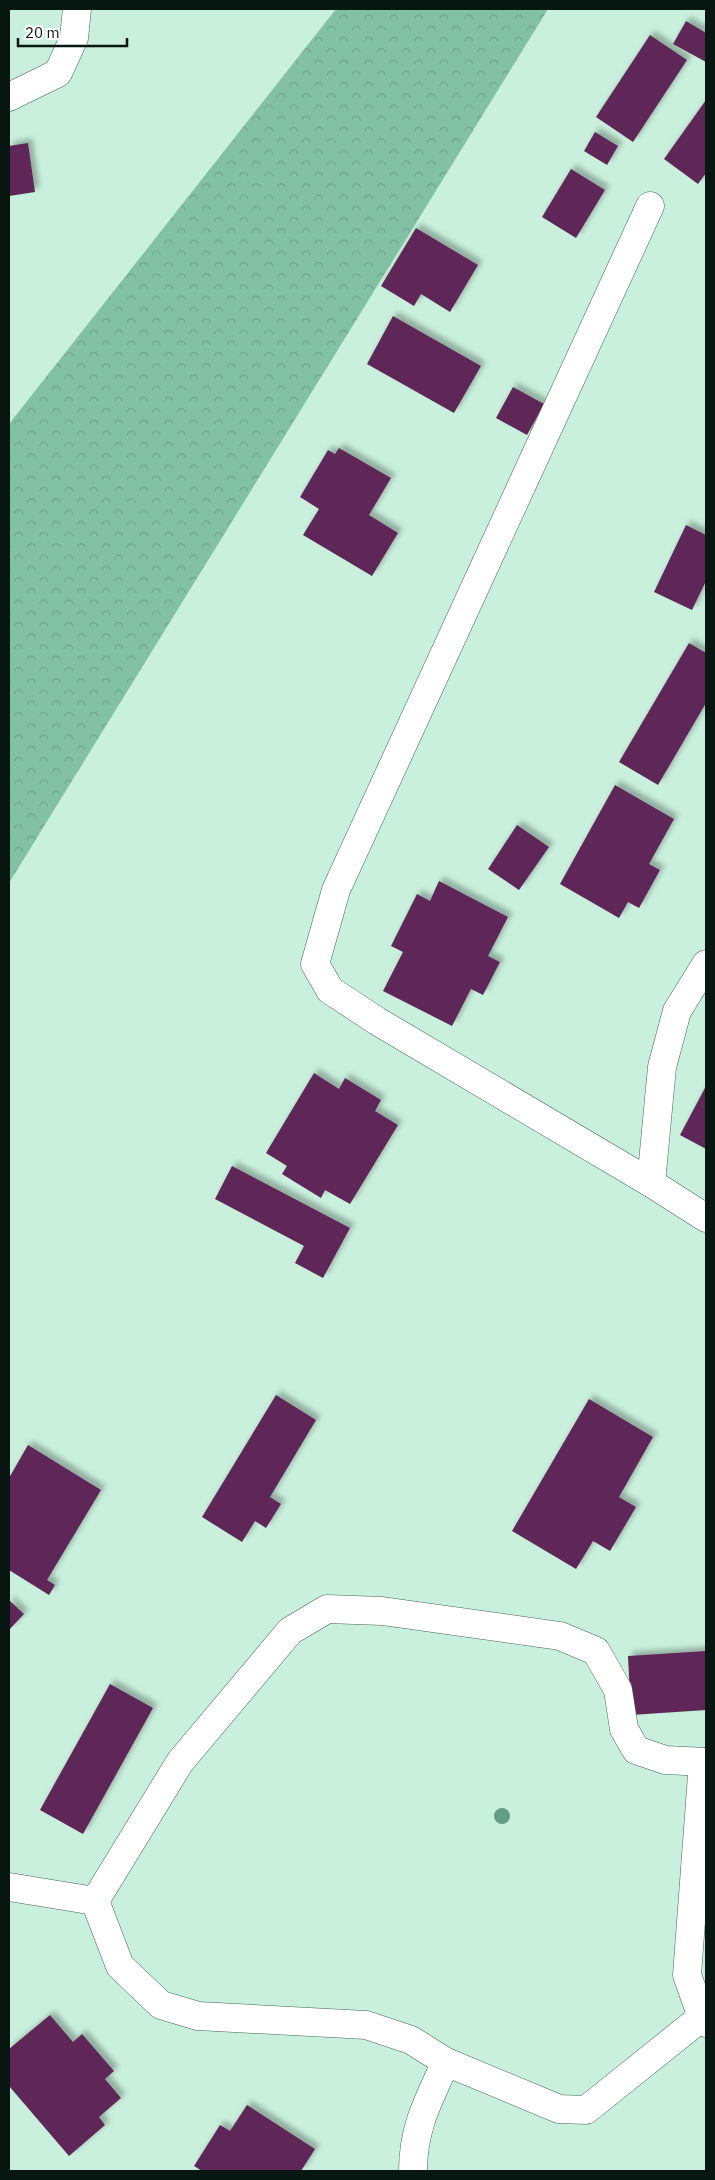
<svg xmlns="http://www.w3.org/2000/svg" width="715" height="2180" font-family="'IBM Plex Sans',sans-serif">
	<defs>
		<pattern id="forest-crowns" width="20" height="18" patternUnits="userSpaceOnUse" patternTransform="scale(1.25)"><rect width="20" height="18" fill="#83c1a4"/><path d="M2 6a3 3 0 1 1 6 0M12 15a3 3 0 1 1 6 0" fill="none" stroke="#70a58c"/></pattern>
		<filter id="shadow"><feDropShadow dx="4.5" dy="-4.5" stdDeviation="2.5" flood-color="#0004"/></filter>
	</defs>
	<rect width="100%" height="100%" fill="#c8f0dc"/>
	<path fill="url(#forest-crowns)" d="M336 9H548L9 883V424Z"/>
	<g fill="#5f2658" filter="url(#shadow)">
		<path d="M686 21 706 33V62L673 44Z"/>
		<path d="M650 35 687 60 633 142 596 117Z"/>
		<path d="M706 100V173L698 184 664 159Z"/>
		<path d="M595 132 618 146 607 165 584 151Z"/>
		<path d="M28 143 35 192 9 196V146Z"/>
		<path d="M571 169 605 190 576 238 542 217Z"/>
		<path d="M416 228 478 265 450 312 421 294 414 306 381 286Z"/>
		<path d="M393 316 481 366 454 413 367 364Z"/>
		<path d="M513 387 544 404 527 435 496 418Z"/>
		<path d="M339 448 391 478 369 515 398 533 372 576 303 535 319 509 300 497 328 450 335 454Z"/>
		<path d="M686 525 706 535V581L692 610 654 592Z"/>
		<path d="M689 643 706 653V703L658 785 619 762Z"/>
		<path d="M615 785 674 819 649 864 660 870 639 908 628 902 619 918 560 884Z"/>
		<path d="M517 825 549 847 519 890 488 869Z"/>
		<path d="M439 881 508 917 488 956 500 962 483 995 471 989 452 1026 383 991 403 952 391 946 417 894 430 901Z"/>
		<path d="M314 1073 339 1089 345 1078 381 1100 375 1111 398 1125 350 1204 325 1190 321 1198 282 1174 287 1166 266 1153Z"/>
		<path d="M706 1086V1149L680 1135Z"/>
		<path d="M232 1166 350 1228 323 1278 295 1263 304 1246 215 1199Z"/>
		<path d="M276 1395 316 1420 270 1497 281 1504 266 1528 255 1521 242 1542 202 1517Z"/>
		<path d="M589 1399 653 1437 619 1497 636 1507 610 1551 593 1541 576 1569 512 1531Z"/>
		<path d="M28 1445 101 1490 47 1580 55 1585 49 1595 9 1570V1478Z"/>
		<path d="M9 1600 24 1614 9 1630Z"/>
		<path d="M706 1651V1710L631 1715 628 1656Z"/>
		<path d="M110 1684 153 1708 83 1834 40 1810Z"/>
		<path d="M50 2015 73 2042 82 2034 114 2071 105 2079 121 2098 99 2117 105 2125 69 2156 9 2086V2049Z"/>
		<path d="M247 2105 315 2149 301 2171H202L194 2166 220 2125 230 2131Z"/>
	</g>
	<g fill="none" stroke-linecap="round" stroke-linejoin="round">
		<g stroke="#436756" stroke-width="29">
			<g id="minor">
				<path d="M9 97 58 73 74 38 77 9"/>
				<path d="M650 206 336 890 315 964 330 990 377 1021 651 1183 706 1218"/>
				<path d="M651 1183 662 1067 677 1011 706 964"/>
				<path d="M703 1762 687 1975 702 2017 706 2023"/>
				<path d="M9 1887 95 1901"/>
				<path d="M95 1901 180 1762 290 1631 327 1609 382 1611 560 1636 596 1651 618 1690 624 1729 636 1750 665 1760 706 1762"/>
				<path d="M95 1901 120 1966 161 2005 198 2016 366 2025 411 2040 446 2062 559 2109 586 2110 702 2017"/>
				<path d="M413 2171C413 2128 428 2101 446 2062"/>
			</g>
		</g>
		<use href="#minor" stroke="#fff" stroke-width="28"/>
	</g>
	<circle fill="#639d86" cx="502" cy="1816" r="8"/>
	<rect width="715" height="2180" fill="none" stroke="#081711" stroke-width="20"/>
	<path d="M18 38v8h109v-8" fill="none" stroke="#081711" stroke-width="2.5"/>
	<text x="25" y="38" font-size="15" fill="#081711" stroke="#ffffff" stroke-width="4" paint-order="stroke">20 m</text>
</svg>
